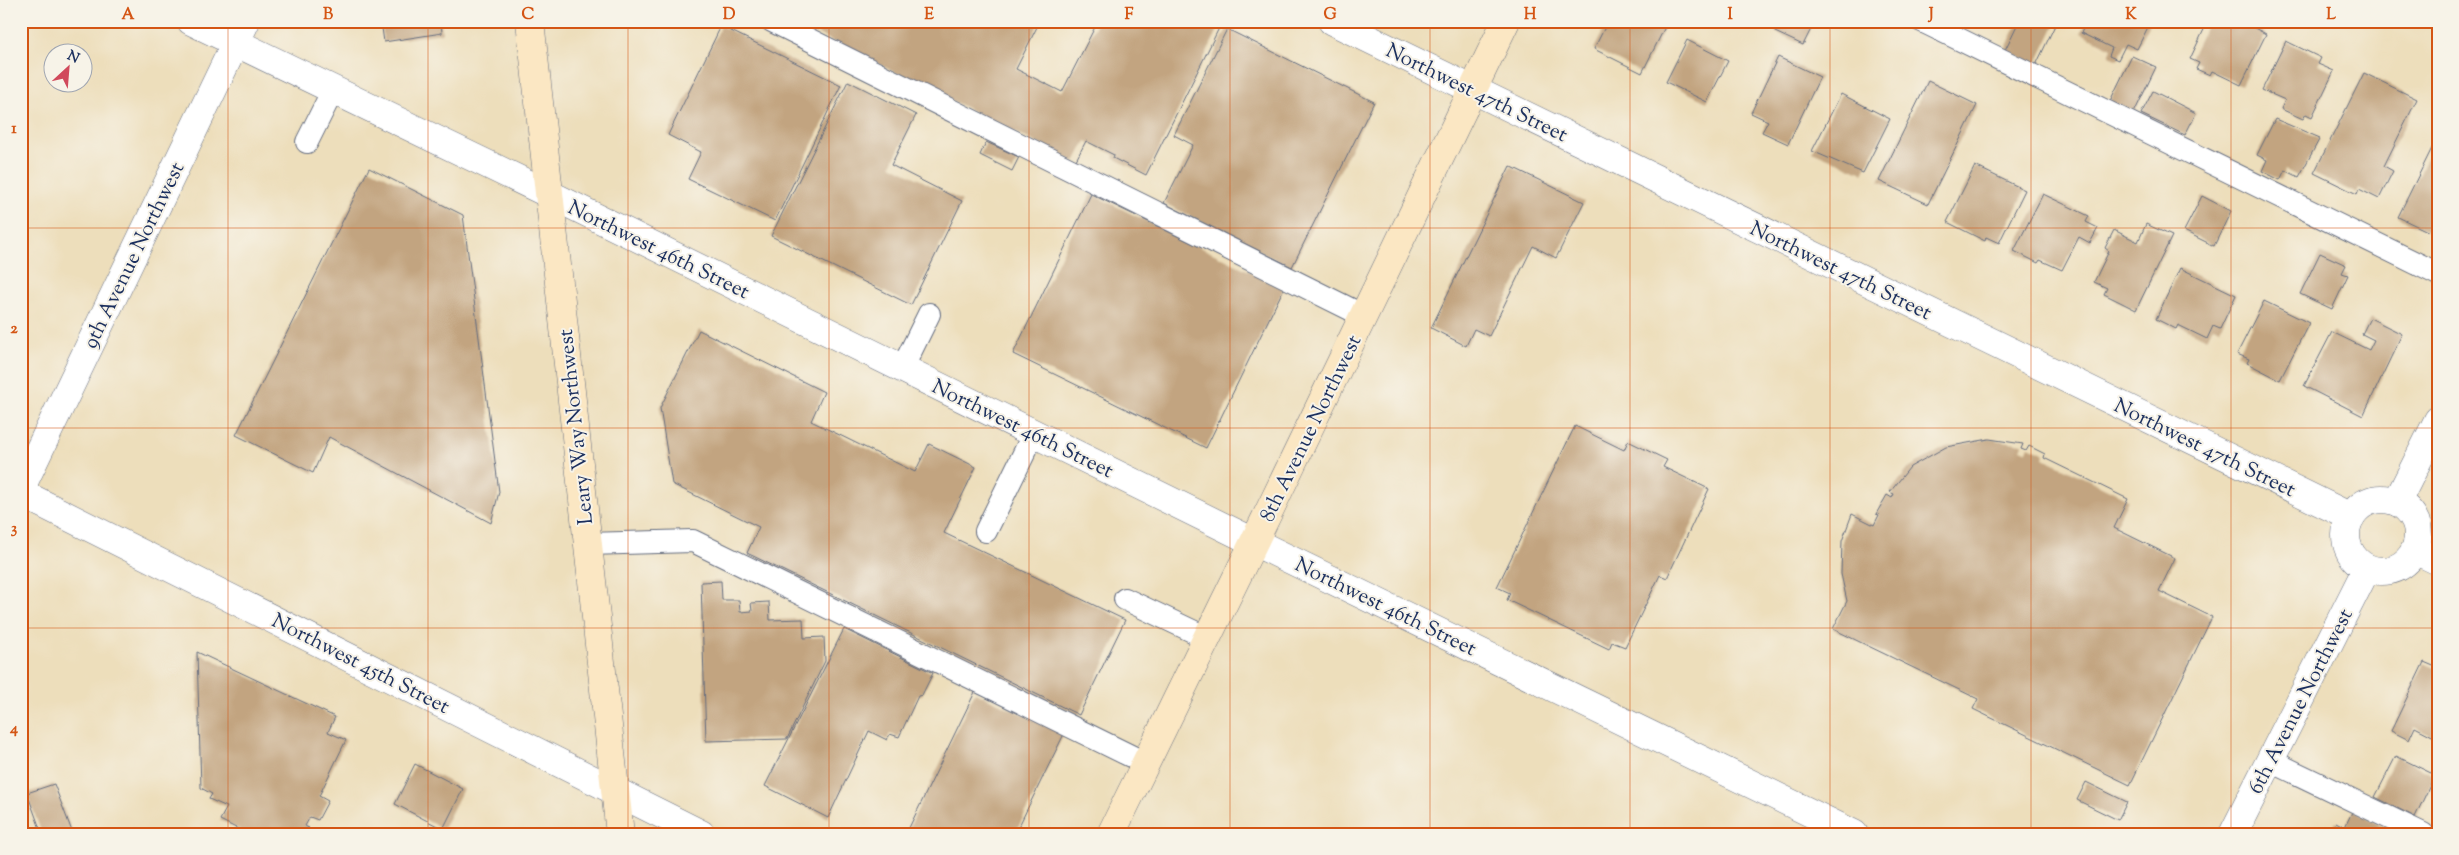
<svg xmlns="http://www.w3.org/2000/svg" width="2459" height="855" font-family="'Sorts Mill Goudy',serif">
	<rect width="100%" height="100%" fill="#f7f3e8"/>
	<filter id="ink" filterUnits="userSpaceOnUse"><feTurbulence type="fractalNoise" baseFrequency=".02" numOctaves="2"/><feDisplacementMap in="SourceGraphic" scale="10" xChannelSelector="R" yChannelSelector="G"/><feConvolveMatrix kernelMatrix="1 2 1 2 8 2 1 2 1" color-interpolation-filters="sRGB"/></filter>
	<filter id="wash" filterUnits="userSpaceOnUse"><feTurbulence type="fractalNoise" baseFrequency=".0096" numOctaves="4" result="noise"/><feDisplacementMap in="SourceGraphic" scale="20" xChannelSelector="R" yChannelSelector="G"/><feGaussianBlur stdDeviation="1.12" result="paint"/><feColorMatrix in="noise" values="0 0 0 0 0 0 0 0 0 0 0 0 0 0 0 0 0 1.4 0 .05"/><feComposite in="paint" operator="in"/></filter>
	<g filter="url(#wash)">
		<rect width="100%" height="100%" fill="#eddebb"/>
		<g id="blocks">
			<g fill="#c2a480">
				<path d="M381 21H441L442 33 384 42Z"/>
				<path d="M792 21H1040L1016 69 1062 92 1098 21H1210L1220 26 1146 175 1113 158 1114 155 1086 141 1075 162Z"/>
				<path d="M1608 21H1653L1665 27 1642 73 1594 49Z"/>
				<path d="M1780 21H1815L1803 45 1775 32Z"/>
				<path d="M2019 21H2057L2036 65 2005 50Z"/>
				<path d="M2087 21H2151L2137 49 2126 44 2118 60 2109 56 2112 48 2081 33Z"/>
				<path d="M2208 21H2230L2236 24 2237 21H2241L2266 34 2241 85 2212 71 2210 75 2196 69 2199 63 2190 59Z"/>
				<path d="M721 26 841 85 775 221 688 179 701 152 668 135Z"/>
				<path d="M1227 29 1374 102 1292 267 1164 203 1193 145 1174 135Z"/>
				<path d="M1687 40 1728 61 1707 102 1666 82Z"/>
				<path d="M2286 41 2321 58 2318 64 2334 71 2312 117 2306 114 2303 119 2281 109 2285 100 2262 90Z"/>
				<path d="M2132 56 2156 67 2134 113 2110 101Z"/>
				<path d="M1778 57 1820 77 1788 144 1762 132 1768 121 1751 113Z"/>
				<path d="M2364 73 2417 99 2384 166 2393 171 2379 199 2359 189 2357 194 2314 173Z"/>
				<path d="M848 81 916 115 891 165 962 201 911 305 771 236Z"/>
				<path d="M1928 81 1977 105 1928 204 1879 181Z"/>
				<path d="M2153 91 2196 113 2185 135 2141 114Z"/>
				<path d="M1841 94 1890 119 1863 173 1812 151Z"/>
				<path d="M2275 119 2320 138 2299 177 2285 170 2280 180 2262 171 2267 160 2257 155Z"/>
				<path d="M2438 136V236L2398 217Z"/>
				<path d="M986 142 1019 157 1012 171 980 155Z"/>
				<path d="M1510 166 1584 202 1556 258 1533 246 1489 336 1474 329 1466 346 1431 328Z"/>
				<path d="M1975 166 2025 190 1999 243 1986 237 1985 241 1947 222Z"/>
				<path d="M369 168 463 215 499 492 491 523 329 437 313 473 236 435Z"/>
				<path d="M1091 194 1284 288 1206 448 1013 354Z"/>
				<path d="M2043 194 2089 216 2086 222 2098 228 2090 243 2079 237 2062 270 2040 260 2038 263 2014 251Z"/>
				<path d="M2202 196 2231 211 2214 246 2184 231Z"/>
				<path d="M2146 224 2172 236 2136 310 2104 294 2107 288 2094 282 2109 251 2105 248 2114 230 2138 242Z"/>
				<path d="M2320 253 2346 265 2342 273 2348 275 2332 309 2300 294Z"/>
				<path d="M2180 268 2236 295 2220 329 2213 326 2207 339 2178 325 2176 329 2156 319Z"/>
				<path d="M2264 301 2309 323 2280 380 2247 363 2249 359 2237 354Z"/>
				<path d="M2370 318 2402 334 2363 416 2304 386 2332 332 2369 350 2374 340 2362 334Z"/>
				<path d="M699 330 824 392 811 421 915 472 929 444 976 467 944 533 1125 620 1079 715 747 553 759 527 672 484 660 408Z"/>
				<path d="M1575 426 1624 450 1628 441 1667 460 1663 467 1709 489 1667 578 1660 575 1625 647 1612 642 1609 649 1507 600 1510 593 1497 587Z"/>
				<path d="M1989 439 2023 444 2021 449 2026 451 2029 446 2045 454 2044 458 2128 499 2114 528 2175 558 2159 591 2212 617 2130 785 1973 709 1978 699 1833 629 1847 601 1841 574 1842 541 1852 514 1874 525 1879 515 1876 514 1887 495 1892 498 1894 494 1890 492 1910 467 1946 447Z"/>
				<path d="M721 581 722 600H739L740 612 752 611 751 603 769 602 770 620 803 619 804 638 824 637 825 661 787 739 706 741 701 582Z"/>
				<path d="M844 629 933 673 922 695 918 696 899 737 890 734 887 740 869 731 828 818 765 786Z"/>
				<path d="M197 652 335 717 328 732 346 740 319 796 328 801 318 820 310 817 305 826 309 828 294 832 287 829 285 834H243L244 832 220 820 227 807 209 799 212 794 201 788Z"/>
				<path d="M2424 662 2438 668V739L2415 727 2409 740 2391 731Z"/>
				<path d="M975 692 1064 734 1015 834H906Z"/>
				<path d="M2396 756 2435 775 2415 817 2375 797Z"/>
				<path d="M415 764 463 789 443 829 395 804Z"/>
				<path d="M2086 782 2127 802 2118 820 2077 800Z"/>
				<path d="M54 784 73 834H42L27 793Z"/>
				<path d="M2353 810 2399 834H2330L2336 822 2345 827Z"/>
			</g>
		</g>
	</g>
	<g filter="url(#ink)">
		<use href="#blocks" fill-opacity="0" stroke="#646c7f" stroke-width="1"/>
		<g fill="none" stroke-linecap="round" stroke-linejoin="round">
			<g stroke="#646c7f" stroke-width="24">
				<g id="service">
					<path d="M772 21 1364 316"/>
					<path d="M1922 21 2438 274"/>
					<path d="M307 142 333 90"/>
					<path d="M902 369 929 314"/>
					<path d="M986 531 1034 433"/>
					<path d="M588 544 693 541 1145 763"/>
					<path d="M1125 599 1207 638"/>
					<path d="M2271 761 2423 834"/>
				</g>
			</g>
			<g stroke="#646c7f" stroke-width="29">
				<g id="minor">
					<path d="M1332 21 2351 517"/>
					<path d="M551 195 1254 542 1854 834"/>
					<path d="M21 488 246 21"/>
					<path d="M21 493 701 834"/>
					<circle cx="2382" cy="535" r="36"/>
					<path d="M2397 502 2438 420"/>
					<path d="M2415 550 2438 561"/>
					<path d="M2233 834 2367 568"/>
				</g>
			</g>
			<g stroke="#646c7f" stroke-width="29">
				<path id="tertiary" d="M191 21 551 195"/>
			</g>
			<g stroke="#646c7f" stroke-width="29">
				<g id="secondary">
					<path d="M530 21 620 834"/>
					<path d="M1111 834 1273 503 1506 21"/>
				</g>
			</g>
			<use href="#service" stroke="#fff" stroke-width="22"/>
			<use href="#minor" stroke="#fff" stroke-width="28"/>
			<use href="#tertiary" stroke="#fff" stroke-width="28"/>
			<use href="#secondary" stroke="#fbe7c3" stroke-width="28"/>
		</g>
	</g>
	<path fill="none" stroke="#d45514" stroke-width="1" stroke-opacity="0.55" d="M228 21V834M428 21V834M628 21V834M829 21V834M1029 21V834M1230 21V834M1430 21V834M1630 21V834M1830 21V834M2031 21V834M2231 21V834M21 228H2438M21 428H2438M21 628H2438"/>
	<g text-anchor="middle" stroke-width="4" stroke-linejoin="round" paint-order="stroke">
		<g font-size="21" fill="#1b2f5e" stroke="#f7f3e8">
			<text transform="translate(1477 92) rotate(26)" y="7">Northwest 47th Street</text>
			<text transform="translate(659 249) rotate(26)" y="7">Northwest 46th Street</text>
			<text transform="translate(133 255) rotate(-64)" y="7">9th Avenue Northwest</text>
			<text transform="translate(1841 270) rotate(26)" y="7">Northwest 47th Street</text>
			<text transform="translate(575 427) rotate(-96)" y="7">Leary Way Northwest</text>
			<text transform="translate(1023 428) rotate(26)" y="7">Northwest 46th Street</text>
			<text transform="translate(1310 428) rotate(-64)" y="7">8th Avenue Northwest</text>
			<text transform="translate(2205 447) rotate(26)" y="7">Northwest 47th Street</text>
			<text transform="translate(1386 606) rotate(26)" y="7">Northwest 46th Street</text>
			<text transform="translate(361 663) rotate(27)" y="7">Northwest 45th Street</text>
			<text transform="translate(2300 701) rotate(-63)" y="7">6th Avenue Northwest</text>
		</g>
	</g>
	<rect width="2459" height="855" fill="none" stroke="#f7f3e8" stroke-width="55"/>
	<g transform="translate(68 68) rotate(26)"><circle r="24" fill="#f7f3e8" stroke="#9fa5b1"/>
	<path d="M0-4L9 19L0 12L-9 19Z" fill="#d1495b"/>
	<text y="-8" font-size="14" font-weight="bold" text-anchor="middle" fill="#1b2f5e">N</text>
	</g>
	<rect x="28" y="28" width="2404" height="800" fill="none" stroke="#d45514" stroke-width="2"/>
	<g font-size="16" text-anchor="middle" font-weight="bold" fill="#d45514">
		<text x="128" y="19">A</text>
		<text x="328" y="19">B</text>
		<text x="528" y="19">C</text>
		<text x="729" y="19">D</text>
		<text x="929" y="19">E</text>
		<text x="1129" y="19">F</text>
		<text x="1330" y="19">G</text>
		<text x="1530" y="19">H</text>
		<text x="1730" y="19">I</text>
		<text x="1931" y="19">J</text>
		<text x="2131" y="19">K</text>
		<text x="2331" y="19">L</text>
		<text x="14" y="133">1</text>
		<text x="14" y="333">2</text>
		<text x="14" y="533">3</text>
		<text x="14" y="733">4</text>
	</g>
</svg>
